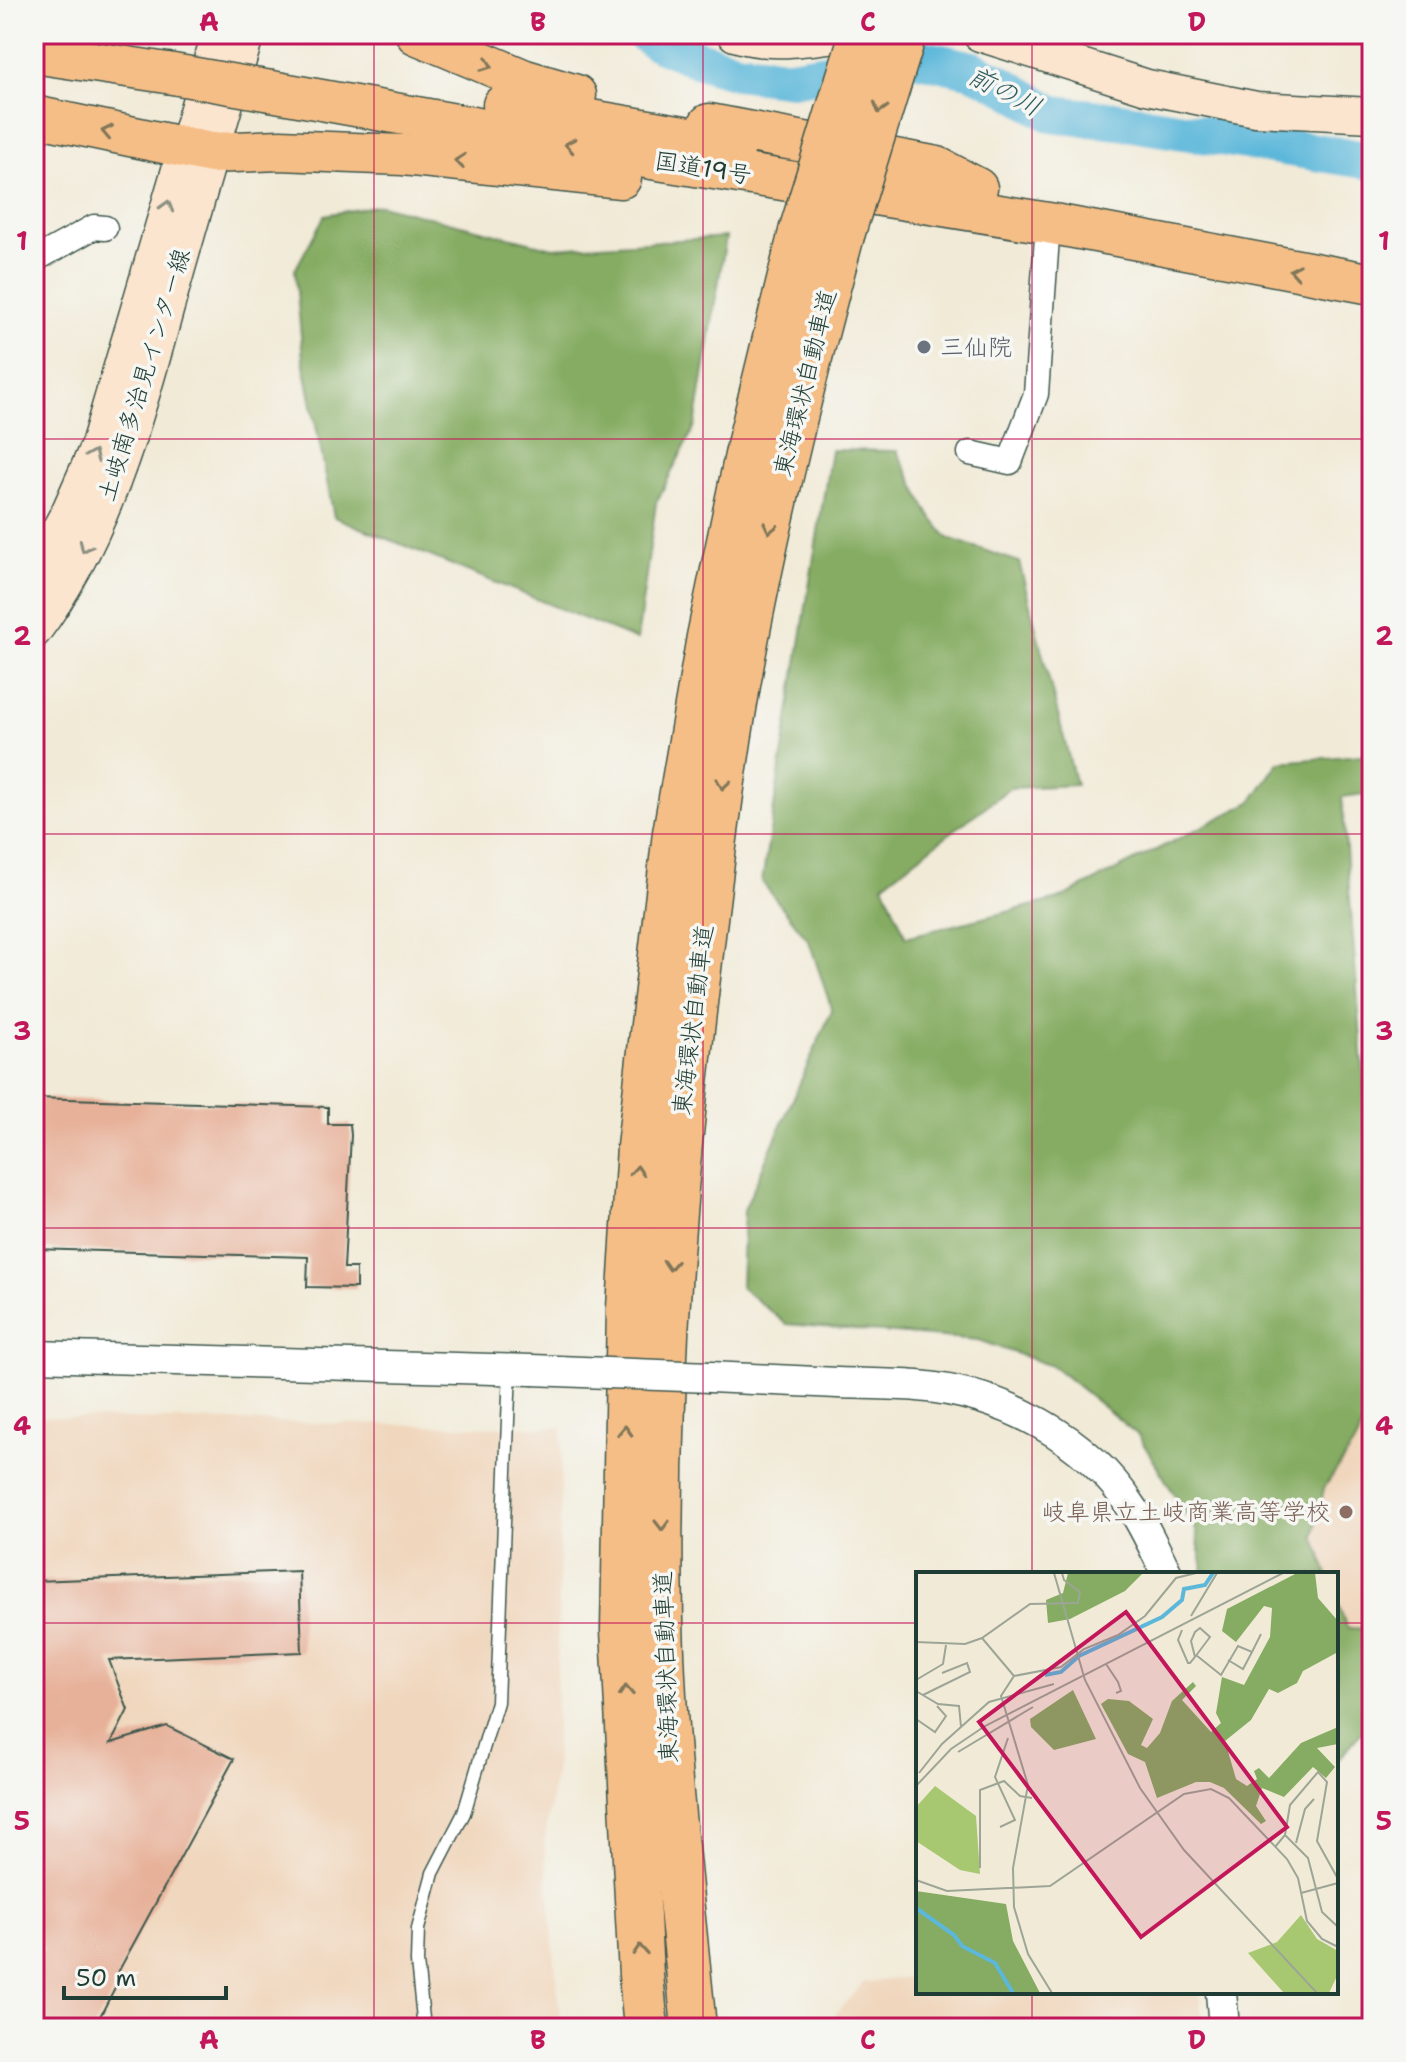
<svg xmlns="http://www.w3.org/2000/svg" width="1406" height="2062" font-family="'Shantell Sans','Klee One',sans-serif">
	<rect width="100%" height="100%" fill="#f6f6f2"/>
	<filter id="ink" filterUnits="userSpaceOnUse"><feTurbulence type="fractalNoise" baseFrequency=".0125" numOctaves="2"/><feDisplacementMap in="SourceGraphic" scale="16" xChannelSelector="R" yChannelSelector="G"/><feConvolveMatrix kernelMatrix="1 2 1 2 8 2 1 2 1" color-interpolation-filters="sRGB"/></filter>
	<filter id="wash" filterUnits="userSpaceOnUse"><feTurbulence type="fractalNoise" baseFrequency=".006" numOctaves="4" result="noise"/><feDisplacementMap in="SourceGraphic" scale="32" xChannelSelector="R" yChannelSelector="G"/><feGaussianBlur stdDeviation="1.8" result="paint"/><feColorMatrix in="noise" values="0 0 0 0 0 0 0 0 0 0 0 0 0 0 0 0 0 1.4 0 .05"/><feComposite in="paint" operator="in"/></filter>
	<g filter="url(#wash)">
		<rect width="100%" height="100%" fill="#f1ead7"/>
		<g fill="#f0d6bc">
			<path d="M1372 1386V1629L1347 1628 1336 1597V1574H1328L1314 1536 1324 1488 1358 1438Z"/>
			<path d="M34 1417 562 1428 555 1774 544 1843 561 2028H34Z"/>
			<path d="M918 1976V1992H1199L1203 2028H823L863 1983Z"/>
		</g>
		<g fill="#85ac62" stroke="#52744b" stroke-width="2">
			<path d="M380 205 553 248 726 237 695 426 656 503 637 640 334 517 303 359 295 270 325 215Z"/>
			<path d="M831 450 897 451 929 514 948 538 1019 562 1076 785 1010 788 883 884 906 937 1059 899 1251 802 1279 762 1372 754V793L1342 797 1368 1130 1372 1131V1386L1358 1438 1324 1488 1314 1536 1328 1574H1204L1196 1530 1138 1435 1054 1367 978 1340 786 1324 741 1287 744 1210 832 1010 809 941 762 882Z"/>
			<path d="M1336 1597 1347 1628 1372 1629V1720L1336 1762Z"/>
		</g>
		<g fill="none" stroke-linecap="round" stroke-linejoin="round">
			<path stroke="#5cb7da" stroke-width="38" d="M645 34 655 41 697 59 736 71 791 78 915 57 973 70 1002 84 1052 114 1120 121 1372 161"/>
		</g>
		<g id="blocks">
			<g fill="#e7b199">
				<path d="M34 1098 328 1107V1124H350L351 1135 344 1268H356V1288L307 1287 308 1257 34 1249Z"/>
				<path d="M299 1571 302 1652 109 1660 128 1710 111 1743 167 1726 234 1759 117 1974 121 1976 94 2028H34V1966L44 1948 34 1942V1649H38L35 1581Z"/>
			</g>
		</g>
	</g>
	<g filter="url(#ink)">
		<use href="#blocks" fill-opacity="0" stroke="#3e574c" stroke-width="2"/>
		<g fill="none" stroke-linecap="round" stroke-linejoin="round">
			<g stroke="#3e574c" stroke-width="15">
				<path id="service" d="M424 2028 417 1962 418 1929 433 1873 464 1813 497 1702 510 1369"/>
			</g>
			<g stroke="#3e574c" stroke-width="27">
				<g id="minor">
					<path d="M34 260 94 227 105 228"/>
					<path d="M970 453 1010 462 1036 394 1048 223"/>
				</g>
			</g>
			<g stroke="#3e574c" stroke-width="33">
				<g id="tertiary">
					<path d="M34 1356 532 1370"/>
					<path d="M710 1377C753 1379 796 1381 838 1383 865 1384 891 1384 918 1386 1002 1393 1087 1437 1133 1509 1146 1529 1156 1552 1167 1574"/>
					<path d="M1221 1992 1224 2028"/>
				</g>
			</g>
			<g stroke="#3e574c" stroke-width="37">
				<g id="secondary">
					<path d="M735 34C773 46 805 38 844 34"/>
					<path d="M980 34 1147 87 1256 109 1372 115"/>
					<path d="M34 575 68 513 98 445 219 34"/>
					<path d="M34 631C107 534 138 411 170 296 195 208 220 121 247 34"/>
				</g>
			</g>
			<g stroke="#3e574c" stroke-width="43">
				<g id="trunk">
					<path d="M416 34 525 80 576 95"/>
					<path d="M34 53 167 73"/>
					<path d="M271 91 652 159 1048 223 1372 284"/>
					<path d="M503 105 736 145"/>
					<path d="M34 116 211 153 280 150 403 155 621 178"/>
					<path d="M709 124 937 167 977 188"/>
				</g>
			</g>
			<g stroke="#3e574c" stroke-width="47">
				<g id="motorway">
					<path d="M646 2028 641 1975 623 1630 629 1308 639 1147 675 833 709 637 750 441 801 232"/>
					<path d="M694 2028C681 1892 664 1756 661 1620 657 1417 670 1213 694 1012 708 891 722 771 744 651 770 511 805 373 842 235"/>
				</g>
			</g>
			<use href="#service" stroke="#fff" stroke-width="12"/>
			<use href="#minor" stroke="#fff" stroke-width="24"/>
			<use href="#tertiary" stroke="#fff" stroke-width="30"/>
			<use href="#secondary" stroke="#fbe5cf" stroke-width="34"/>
			<use href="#trunk" stroke="#f6be87" stroke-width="40"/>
			<use href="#motorway" stroke="#f6be87" stroke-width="44"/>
			<g stroke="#3e574c" stroke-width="33" stroke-linecap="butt">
				<path id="tertiary-bridge" d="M532 1370 710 1377"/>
			</g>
			<g stroke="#3e574c" stroke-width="43" stroke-linecap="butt">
				<path id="trunk-bridge" d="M167 73 271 91"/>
			</g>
			<g stroke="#3e574c" stroke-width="47" stroke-linecap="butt">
				<g id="motorway-bridge">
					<path d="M801 232 862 34"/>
					<path d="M842 235 904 34"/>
				</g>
			</g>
			<use href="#tertiary-bridge" stroke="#fff" stroke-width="30"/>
			<use href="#trunk-bridge" stroke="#f6be87" stroke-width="40"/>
			<use href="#motorway-bridge" stroke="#f6be87" stroke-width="44"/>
		</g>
		<defs><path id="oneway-chevron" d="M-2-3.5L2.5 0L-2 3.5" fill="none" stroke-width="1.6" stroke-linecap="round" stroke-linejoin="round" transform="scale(2)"/></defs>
		<g stroke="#807759">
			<use href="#oneway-chevron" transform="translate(487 65) rotate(21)"/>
			<use href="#oneway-chevron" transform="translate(880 108) rotate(106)"/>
			<use href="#oneway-chevron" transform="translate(107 132) rotate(-168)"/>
			<use href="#oneway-chevron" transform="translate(570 145) rotate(-170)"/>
			<use href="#oneway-chevron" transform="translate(460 161) rotate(-174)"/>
			<use href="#oneway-chevron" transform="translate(1295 271) rotate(-170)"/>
			<use href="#oneway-chevron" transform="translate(770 528) rotate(102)"/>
			<use href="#oneway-chevron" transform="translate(723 784) rotate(99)"/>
			<use href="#oneway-chevron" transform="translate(637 1171) rotate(-86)"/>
			<use href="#oneway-chevron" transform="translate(670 1265) rotate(93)"/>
			<use href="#oneway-chevron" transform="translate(625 1431) rotate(-88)"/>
			<use href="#oneway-chevron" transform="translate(662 1525) rotate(90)"/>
			<use href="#oneway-chevron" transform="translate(626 1691) rotate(-93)"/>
			<use href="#oneway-chevron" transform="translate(640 1950) rotate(-93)"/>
		</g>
		<g stroke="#8d9182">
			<use href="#oneway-chevron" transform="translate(167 206) rotate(-74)"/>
			<use href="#oneway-chevron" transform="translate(93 455) rotate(-67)"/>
			<use href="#oneway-chevron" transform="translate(85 547) rotate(115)"/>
		</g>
	</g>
	<path fill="none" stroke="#c2185b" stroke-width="2" stroke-opacity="0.55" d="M374 34V2028M703 34V2028M1032 34V1574M34 439H1372M34 834H1372M34 1228H1372M34 1623H918M1336 1623H1372M1032 1992V2028"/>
	<circle fill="#6b7280" stroke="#f6f6f2" stroke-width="3" cx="924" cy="347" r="8"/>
	<circle fill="#8d6e63" stroke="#f6f6f2" stroke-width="3" cx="1346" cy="1512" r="8"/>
	<g text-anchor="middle" stroke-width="7" stroke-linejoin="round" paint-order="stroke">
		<g font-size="24" fill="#1f3d34" stroke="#f6f6f2">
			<text transform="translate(703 168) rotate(9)" y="8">国道19号</text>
			<text transform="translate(144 375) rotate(-73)" y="8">土岐南多治見インター線</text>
			<text transform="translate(805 383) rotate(-76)" y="8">東海環状自動車道</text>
			<text transform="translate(693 1020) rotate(-83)" y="8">東海環状自動車道</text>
			<text transform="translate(666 1667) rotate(-92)" y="8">東海環状自動車道</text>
		</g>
		<g font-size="24" fill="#5b616d" stroke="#f6f6f2" text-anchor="start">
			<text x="940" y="355">三仙院</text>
		</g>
		<g font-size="24" fill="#785e54" stroke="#f6f6f2" text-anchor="end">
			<text x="1330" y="1520">岐阜県立土岐商業高等学校</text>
		</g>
		<g font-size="26" font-style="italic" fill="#2e5c5e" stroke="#f6f6f2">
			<text transform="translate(1005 91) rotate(27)" y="9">前の川</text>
		</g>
	</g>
	<g transform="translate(916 1572)">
		<rect width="422" height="422" fill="#f1ead7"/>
		<path d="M19 214 60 244 64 302 44 298 0 269V235ZM385 343 401 367 422 379V402L413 421H368L332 381 361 370Z" fill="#a7c870"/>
		<path d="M152 1H227L209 19 154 47 132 51 130 28 147 21ZM381 1H399L402 26 422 49V80L387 99 381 111 362 121 353 117 335 148 309 169 320 207 331 214 341 207 338 199 343 196 353 206 385 171 422 155V172L401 176 419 195 410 206 397 195 368 225 346 216 340 234 350 249 345 252 308 216 294 210H280L241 226 229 190 212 182 185 132 192 127 213 129 237 147 225 173 231 176 244 161 256 129 277 110 280 114 266 128 295 160 305 151 300 141 306 105 328 113 354 65 356 36 348 34 320 70 306 59 311 37ZM157 118 180 167 138 178 115 155 114 147ZM0 319 90 332 97 369 124 421H0Z" fill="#85ac62"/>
		<path fill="none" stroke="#5cb7da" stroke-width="4" d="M129 103 145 100 163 84 246 45 266 28 268 17 289 13 297 1M0 336 38 363 46 374 79 391 97 421"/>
		<path fill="none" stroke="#9da596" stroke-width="2" d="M138 1 169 108 224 216 268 278 401 421M275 44 301 1M266 58 262 68 272 91H274L279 85 294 65 284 56 279 60 275 69 279 85M66 66 98 104M0 70 49 72 66 66 114 32 162 31 164 20 148 8 146 1M280 83 305 103 322 74 336 80 345 62M312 88 327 97 336 80M190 92 202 110 205 119 200 121M0 108 27 92 30 73M0 119 22 132 43 134 45 155M7 123 54 100 51 91 26 101M0 147 19 160 30 144 21 134M42 180 117 135M3 201 26 172 73 130 138 112M0 214 35 177 69 154 367 1M84 255 99 248 79 205 92 166M369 263 392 286 406 340 422 355M380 271 389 237 398 227M359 275 369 263 374 233 402 200 411 210 401 269 422 307M64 296V218L88 209 104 224 116 226M0 308 31 319 134 314 268 222 295 217 313 226 371 287 382 306 391 349 406 367 422 375M385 321 422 311M136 421 112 382 98 335 97 296 112 213 85 124 98 104 145 95 168 77 202 63 229 44 260 6 280 1"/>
		<path fill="#c2185b" fill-opacity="0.15" stroke="#c2185b" stroke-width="4" d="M210 40 371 255 225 365 63 150Z"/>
		<rect width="422" height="422" fill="none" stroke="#1f3d34" stroke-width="4"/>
	</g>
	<rect width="1406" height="2062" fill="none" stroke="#f6f6f2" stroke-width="88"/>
	<path d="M64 1986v12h162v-12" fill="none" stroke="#1f3d34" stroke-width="4"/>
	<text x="76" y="1986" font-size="24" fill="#1f3d34" stroke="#f6f6f2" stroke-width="6" paint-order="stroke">50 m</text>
	<rect x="44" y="44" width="1318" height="1974" fill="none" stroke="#c2185b" stroke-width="3"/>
	<g font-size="26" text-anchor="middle" font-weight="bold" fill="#c2185b">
		<text x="209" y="31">A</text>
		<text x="538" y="31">B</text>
		<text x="868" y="31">C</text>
		<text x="1197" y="31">D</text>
		<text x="22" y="250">1</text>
		<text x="1384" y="250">1</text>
		<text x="22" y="645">2</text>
		<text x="1384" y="645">2</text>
		<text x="22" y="1040">3</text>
		<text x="1384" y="1040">3</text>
		<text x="22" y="1435">4</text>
		<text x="1384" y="1435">4</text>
		<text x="22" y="1830">5</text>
		<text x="1384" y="1830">5</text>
		<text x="209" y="2049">A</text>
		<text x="538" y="2049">B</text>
		<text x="868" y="2049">C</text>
		<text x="1197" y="2049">D</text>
	</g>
</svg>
